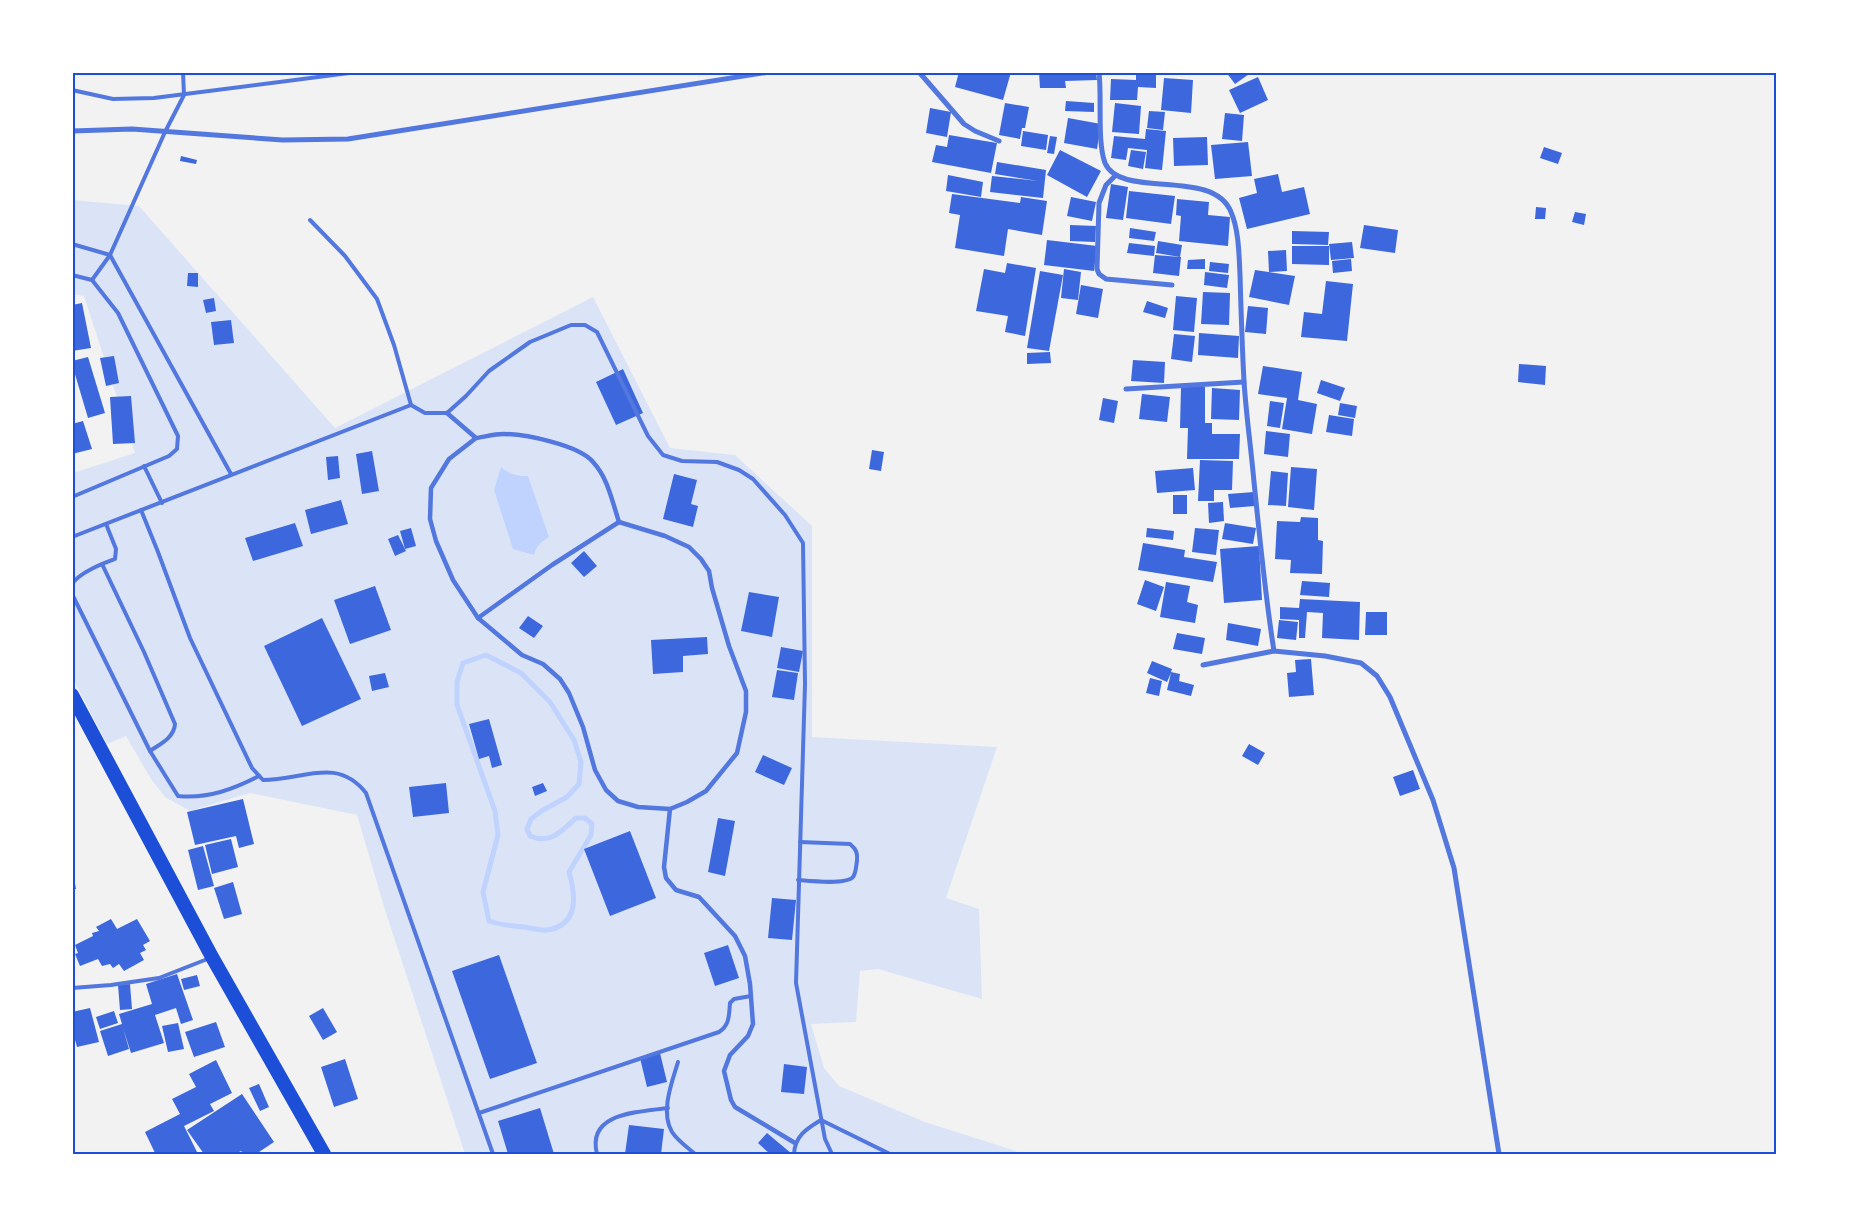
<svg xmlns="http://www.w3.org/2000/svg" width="1849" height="1227" font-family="'Exo 2',sans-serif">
	<rect width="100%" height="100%" fill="#f2f2f2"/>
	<path fill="#dbe4f7" d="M72 200 139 206 335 428 593 297 670 448 735 455 812 526V737L997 747 946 898 979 909 982 999 878 969 860 971 856 1022 811 1024 824 1068 839 1086 925 1122 1016 1151 1015 1154H465L385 910 357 815 250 793 190 811 165 797 151 779 126 736 107 744 73 679V473L135 453 84 296 73 294Z"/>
	<path fill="#bfd3fe" d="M501 467C509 474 517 476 528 476L549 537C541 542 536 546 534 555L513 549 494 490Z"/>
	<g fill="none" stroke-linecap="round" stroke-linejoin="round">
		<path stroke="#bfd3fe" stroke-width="5" d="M486 655 521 673 550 702 574 740 581 762 579 784 567 797 543 810 531 819 527 829 530 836C551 845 561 831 576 818H585L592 824 591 835 569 872C576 896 579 925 547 930 540 931 531 928 524 927 512 926 500 925 489 921L483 892 498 835 495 811 457 705V682L463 663Z"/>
	</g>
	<g fill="#3d67dc">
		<path d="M959 72H1011L1003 100 955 87Z"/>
		<path d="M1039 72H1096L1097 80 1065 81 1066 88H1040Z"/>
		<path d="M1136 72H1156V88L1138 87 1137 100H1110L1111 79 1136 80Z"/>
		<path d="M1226 72H1252L1235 84Z"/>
		<path d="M1258 77 1268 100 1240 113 1229 90Z"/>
		<path d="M1164 78 1193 80 1191 113 1161 110Z"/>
		<path d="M1066 101 1094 103V112L1065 111Z"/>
		<path d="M1005 103 1029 107 1025 128H1022L1020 139 999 135Z"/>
		<path d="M1115 103 1141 106 1139 134 1112 132Z"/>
		<path d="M930 108 951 112 947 137 926 133Z"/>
		<path d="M1149 111 1165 112 1163 130 1147 128Z"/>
		<path d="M1225 113 1244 115 1242 141 1222 139Z"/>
		<path d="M1068 118 1101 124 1097 149 1064 143Z"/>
		<path d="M1146 129 1166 131 1162 170 1145 168 1147 150 1128 148 1126 160 1111 158 1114 136 1145 139Z"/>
		<path d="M1023 131 1048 135 1046 150 1021 146Z"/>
		<path d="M949 135 997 143 991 173 932 162 936 145 947 147Z"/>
		<path d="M1050 136 1057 137 1054 154 1047 153Z"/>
		<path d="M1207 137 1208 165 1174 166 1173 138Z"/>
		<path d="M1248 142 1252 176 1215 179 1211 145Z"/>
		<path d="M1544 147 1562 153 1558 164 1540 158Z"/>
		<path d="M1060 150 1101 171 1087 197 1047 175Z"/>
		<path d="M1131 150 1146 152 1143 169 1128 166Z"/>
		<path d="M181 156 197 160 196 164 180 161Z"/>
		<path d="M997 162 1046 170 1043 198 990 192 992 176 1038 181 995 174Z"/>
		<path d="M1278 174 1282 192 1304 187 1310 214 1247 229 1239 198 1257 193 1254 179Z"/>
		<path d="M948 175 983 182 981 197 946 191Z"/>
		<path d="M1111 184 1128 187 1123 220 1106 218Z"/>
		<path d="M1129 191 1175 196 1171 224 1126 218Z"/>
		<path d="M952 194 1020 203 1021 197 1047 201 1042 235 1008 229 1004 256 955 248 960 215 949 213Z"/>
		<path d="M1071 197 1096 202 1092 221 1067 216Z"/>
		<path d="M1177 199 1209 202 1208 215 1230 217 1228 246 1179 241 1181 216 1176 215Z"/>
		<path d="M1536 207 1546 208 1545 219H1535Z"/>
		<path d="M1575 212 1586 214 1584 225 1572 222Z"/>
		<path d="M1070 225 1096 226 1095 242 1070 241Z"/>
		<path d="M1364 225 1398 230 1395 253 1360 248Z"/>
		<path d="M1130 228 1156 232 1154 241 1129 238Z"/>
		<path d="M1292 231 1329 232 1328 245 1292 244Z"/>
		<path d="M1047 240 1097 246 1094 271 1044 265Z"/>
		<path d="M1158 241 1182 245 1180 257 1156 253Z"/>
		<path d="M1352 242 1354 258 1331 260 1329 244Z"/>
		<path d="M1129 243 1155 246 1154 256 1127 253Z"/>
		<path d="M1292 246H1329V265L1292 264Z"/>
		<path d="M1286 250 1287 271 1269 272 1268 251Z"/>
		<path d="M1155 255 1181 257 1179 276 1153 273Z"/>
		<path d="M1205 259V269H1187L1188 260Z"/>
		<path d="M1351 259 1352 271 1333 273 1332 261Z"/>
		<path d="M1210 262 1229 264 1228 273 1209 271Z"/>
		<path d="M1007 263 1036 268 1025 336 1005 332 1008 316 976 311 984 269 1005 273Z"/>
		<path d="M1064 269 1081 272 1078 300 1061 298Z"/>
		<path d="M1255 270 1295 276 1289 305 1249 297Z"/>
		<path d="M1040 271 1063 275 1049 351 1027 348Z"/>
		<path d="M1205 272 1229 275 1227 288 1204 285Z"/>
		<path d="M188 273H198V287L187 286Z"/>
		<path d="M1326 281 1353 284 1347 341 1301 337 1304 312 1322 314Z"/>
		<path d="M1081 285 1103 289 1098 318 1076 314Z"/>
		<path d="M1203 292 1230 293 1229 325 1201 324Z"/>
		<path d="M1176 296 1197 298 1194 332 1173 330Z"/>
		<path d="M214 298 216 311 206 313 203 300Z"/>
		<path d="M1147 301 1168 308 1165 318 1143 312Z"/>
		<path d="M82 303 91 348 72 351V305Z"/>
		<path d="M1248 306 1268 308 1266 334 1245 332Z"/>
		<path d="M231 320 234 343 214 345 211 322Z"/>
		<path d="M1199 333 1239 336 1238 358 1198 355Z"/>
		<path d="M1174 334 1195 336 1192 362 1171 359Z"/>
		<path d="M1050 352 1051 363 1027 364V353Z"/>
		<path d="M114 356 119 383 106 386 100 358Z"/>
		<path d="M88 357 105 413 88 418 72 364V361Z"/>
		<path d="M1133 360 1165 362 1164 383 1131 381Z"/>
		<path d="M1519 364 1546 366 1545 385 1518 382Z"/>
		<path d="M1263 366 1302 372 1298 400 1317 404 1312 434 1282 429 1287 398 1258 394Z"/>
		<path d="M623 369 643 413 616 425 596 382Z"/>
		<path d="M1321 380 1345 388 1340 401 1317 393Z"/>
		<path d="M1181 387H1205V423H1212V434H1240L1239 459H1187L1188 428H1180Z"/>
		<path d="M1212 388 1240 390 1239 420 1211 419Z"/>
		<path d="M1142 394 1170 397 1167 422 1139 419Z"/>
		<path d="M131 396 135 443 113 444 110 397Z"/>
		<path d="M1103 398 1118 401 1114 423 1099 420Z"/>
		<path d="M1270 401 1284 403 1280 428 1267 426Z"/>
		<path d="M1340 403 1357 406 1355 418 1338 415Z"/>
		<path d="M1329 415 1354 419 1352 436 1326 432Z"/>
		<path d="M83 421 92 449 72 454V424Z"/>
		<path d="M1266 431 1290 434 1288 457 1264 454Z"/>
		<path d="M872 450 884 452 881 471 869 469Z"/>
		<path d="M372 451 379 491 362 494 356 454Z"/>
		<path d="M338 456 340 478 328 480 326 457Z"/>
		<path d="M1200 460 1233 461 1232 490H1214V501H1198Z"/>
		<path d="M1291 467 1317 469 1314 510 1288 507Z"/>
		<path d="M1193 468 1195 490 1157 493 1155 471Z"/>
		<path d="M1271 471 1288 473 1286 506 1268 505Z"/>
		<path d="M674 474 697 480 691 504 698 506 693 527 663 519Z"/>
		<path d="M1254 492 1255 506 1230 508 1228 494Z"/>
		<rect x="1173" y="495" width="14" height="19"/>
		<path d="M341 500 348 524 311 534 305 510Z"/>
		<path d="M1223 502 1224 521 1209 523 1208 503Z"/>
		<path d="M1301 517 1318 518V540L1323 541 1322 574 1290 573 1291 560 1275 559 1277 521 1300 522Z"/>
		<path d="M295 523 303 546 253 561 245 538Z"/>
		<path d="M1225 523 1256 528 1253 544 1222 539Z"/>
		<path d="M411 528 416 546 405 549 400 531Z"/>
		<path d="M1147 528 1174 531 1173 540 1146 537Z"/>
		<path d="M1195 528 1219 530 1216 555 1192 552Z"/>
		<path d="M398 535 406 551 395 556 388 539Z"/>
		<path d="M1143 543 1185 550 1184 557 1217 562 1213 582 1138 570Z"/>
		<path d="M1259 546 1262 600 1224 603 1220 549Z"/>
		<path d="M584 551 597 566 584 577 571 563Z"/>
		<path d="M1145 580 1164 587 1156 611 1137 604Z"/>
		<path d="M1302 581 1330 583 1329 597 1300 595Z"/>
		<path d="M1166 582 1190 586 1187 602 1198 605 1195 623 1160 617Z"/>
		<path d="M375 586 391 630 350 644 334 600Z"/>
		<path d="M749 592 779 597 772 637 741 631Z"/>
		<path d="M1300 599 1360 602 1359 640 1322 638 1323 613 1307 612 1305 638H1299V620L1280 619V607L1299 608Z"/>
		<path d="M1366 612H1387V635H1365Z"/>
		<path d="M528 616 543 626 534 638 519 628Z"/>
		<path d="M322 618 361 699 302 726 264 646Z"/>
		<path d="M1279 620 1298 622 1296 640 1277 638Z"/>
		<path d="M1228 623 1261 629 1258 646 1226 640Z"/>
		<path d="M1177 633 1205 638 1202 654 1173 649Z"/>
		<path d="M707 637 708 654 683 656V672L653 674 651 640Z"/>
		<path d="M781 647 803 651 799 672 777 668Z"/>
		<path d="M1311 659 1314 695 1289 697 1287 673 1296 672 1295 660Z"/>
		<path d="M1152 661 1172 669 1171 672 1180 674 1179 681 1194 685 1191 696 1167 690 1171 673 1167 682 1147 673Z"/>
		<path d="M777 670 798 673 794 700 772 697Z"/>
		<path d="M385 673 389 687 372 691 369 676Z"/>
		<path d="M1150 678 1162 681 1159 696 1146 693Z"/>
		<path d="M489 719 502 765 492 768 489 756 479 759 469 724Z"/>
		<path d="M1249 744 1265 753 1258 765 1242 756Z"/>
		<path d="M763 755 792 768 784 785 755 772Z"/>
		<path d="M1413 770 1420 789 1400 796 1393 777Z"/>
		<path d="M446 783 449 813 413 817 409 787Z"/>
		<path d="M543 783 547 791 535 796 532 787Z"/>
		<path d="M243 799 254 844 239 848 236 836 195 845 187 812Z"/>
		<path d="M718 818 735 821 725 876 708 872Z"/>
		<path d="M630 831 656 898 610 916 584 849Z"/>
		<path d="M231 839 238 867 212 874 205 845Z"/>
		<path d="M203 846 214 886 198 890 188 850Z"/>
		<path d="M72 867 76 889H72Z"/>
		<path d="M233 882 242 914 224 919 214 888Z"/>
		<path d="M772 898 796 900 792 940 768 938Z"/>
		<path d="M111 919 117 929 137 919 150 941 143 945 146 950 140 953 144 960 124 971 119 964 113 968 110 964 102 966 98 959 80 966 75 954 78 953 75 945 93 936 92 933 99 931 96 927Z"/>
		<path d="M728 945 739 978 715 986 704 953Z"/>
		<path d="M499 955 537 1063 490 1079 452 971Z"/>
		<path d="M177 974 193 1020 181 1024 176 1008 155 1015 164 1043 131 1053 123 1028 129 1049 108 1056 100 1031 122 1024 119 1014 152 1004 146 984Z"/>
		<path d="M197 975 200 986 184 990 181 979Z"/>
		<path d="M130 984 132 1009 120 1010 118 985Z"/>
		<path d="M90 1008 99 1042 77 1047 72 1029V1012Z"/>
		<path d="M323 1008 337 1032 323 1040 309 1016Z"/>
		<path d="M114 1011 118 1023 100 1029 96 1017Z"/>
		<path d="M216 1022 225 1047 194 1057 185 1032Z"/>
		<path d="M178 1023 184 1049 168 1052 162 1026Z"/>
		<path d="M660 1053 667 1082 647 1087 640 1058Z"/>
		<path d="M345 1059 358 1099 334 1107 321 1067Z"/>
		<path d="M216 1060 232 1093 210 1104 214 1111 184 1126 198 1154H152L155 1153 145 1132 180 1114 172 1099 196 1087 189 1074Z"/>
		<path d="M784 1064 807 1067 804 1094 781 1092Z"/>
		<path d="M259 1084 269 1107 260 1111 249 1088Z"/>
		<path d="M242 1094 274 1142 256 1154H244L241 1151 235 1154H204L187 1130Z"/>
		<path d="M540 1108 554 1154H508L498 1121Z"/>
		<path d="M629 1125 664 1129 661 1154H625Z"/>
		<path d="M767 1133 792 1154H770L758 1143Z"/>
	</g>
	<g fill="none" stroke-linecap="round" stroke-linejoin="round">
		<g stroke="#5277de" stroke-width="4">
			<path d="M72 90 113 99 154 98 357 72"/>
			<path d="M310 220 345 256 377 299 394 345 411 405"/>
			<path d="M72 244 110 255 231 474"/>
			<path d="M72 275 92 280 118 313 178 436 177 449 169 456 72 497"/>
			<path d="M92 280 110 255 165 132 184 95 183 72"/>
			<path d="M144 466 162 503"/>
			<path d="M141 510 158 552 190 638 252 768 263 780C303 780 337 756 366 793L493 1154"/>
			<path d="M72 537 411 405 425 413H447L466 396 489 371 530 342 571 325H585L597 332 648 436 663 455 682 461 717 462 739 470 753 479 785 515 803 543 805 684 796 983 825 1139 832 1154"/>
			<path d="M102 564 144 652 175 724C174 738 160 744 150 751"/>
			<path d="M72 584C80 572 102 564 115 559L116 549 106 524"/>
			<path d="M72 594 150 751 178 796C208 799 234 789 259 776"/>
			<path d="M798 880C810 881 846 885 853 877 856 873 856 866 857 861 858 853 856 849 850 844L800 842"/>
			<path d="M72 988 111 985 159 978 210 958"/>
			<path d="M678 1062C672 1082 660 1112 672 1132 677 1140 688 1148 695 1154"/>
			<path d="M479 1113 719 1032C730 1025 729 1014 730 1003L734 999 751 996"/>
			<path d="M597 1154C586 1112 640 1112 668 1108"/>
			<path d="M794 1154C795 1136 806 1129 821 1120L890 1154"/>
		</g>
		<g stroke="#5277de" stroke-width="4.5">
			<path d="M447 413 476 438C484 437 494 434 503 434 525 434 579 445 593 462 608 478 612 501 619 522L552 565 478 618"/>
			<path d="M476 438 449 459 431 488 430 519 436 541 453 580 478 618 522 655 543 664 560 679 569 693 583 727 595 770 606 790 618 801 638 807 670 809 687 802 706 791 737 753 746 712V691L729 646 712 588 709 571 701 559 689 547 665 536 619 522"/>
			<path d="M670 809 664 867 666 878 676 890 699 897 735 936 745 956 750 984 753 1024 748 1036 730 1055 724 1071 731 1100 735 1107 795 1143"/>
		</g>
		<g stroke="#5277de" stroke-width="5">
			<path d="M919 72 964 124 975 131 999 141"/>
			<path d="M1099 72C1102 97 1097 142 1105 163 1121 200 1213 167 1231 212 1239 230 1239 256 1240 275 1241 310 1242 345 1244 381 1246 414 1251 448 1254 482 1260 539 1265 595 1274 651L1325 656 1361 663 1377 676 1390 697 1433 800 1454 868 1499 1154"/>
			<path d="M72 131 132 129 283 140 348 139 769 72"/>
			<path d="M1115 176 1106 185 1099 203 1097 269 1099 274 1106 279 1172 285"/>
			<path d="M1126 389 1244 382"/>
			<path d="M1203 665 1274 651"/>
		</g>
		<path stroke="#1d4ed8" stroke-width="14" d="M72 695 212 957 324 1154"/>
	</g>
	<rect width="1849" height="1227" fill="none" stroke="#ffffff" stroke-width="148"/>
	<rect x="74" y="74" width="1701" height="1079" fill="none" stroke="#1d4ed8" stroke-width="2"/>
</svg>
